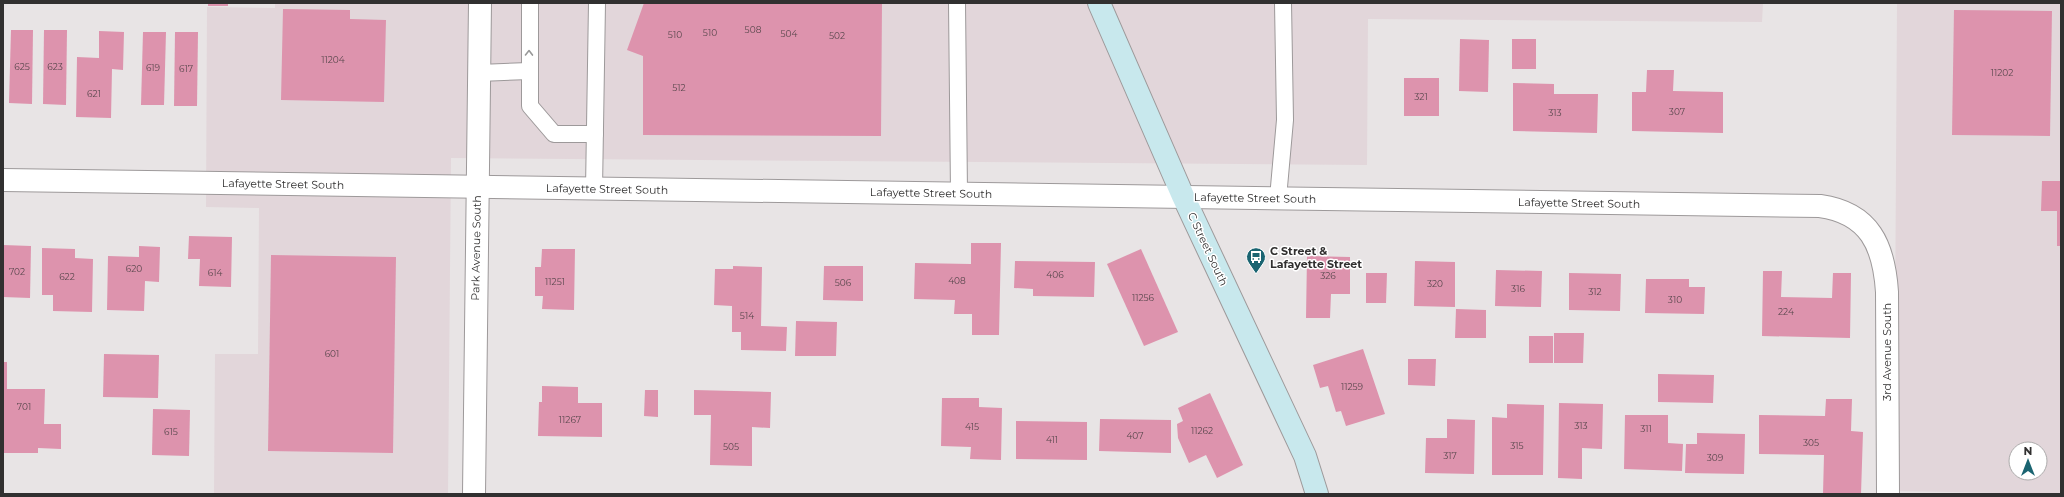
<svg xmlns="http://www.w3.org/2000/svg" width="2064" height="497" font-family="Montserrat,sans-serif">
	<rect width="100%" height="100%" fill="#e8e4e5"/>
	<g fill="#e2d6da" fill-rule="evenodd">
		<path d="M275 3H1763L1762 22 1368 19 1367 165 451 158 448 494 214 493 215 354H258L259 208 206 207 207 7 275 8Z"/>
		<path d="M1897 3H2061V494L1894 491ZM2016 449H2040V473H2016Z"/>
	</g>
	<g fill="#dd93ad">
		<rect x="208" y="3" width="20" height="3"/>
		<path d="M644 3H882L881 136 643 135V56L627 50Z"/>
		<path d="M283 9 350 10V19L386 20 384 102 281 100Z"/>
		<path d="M1954 10 2052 11 2050 136 1952 135Z"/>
		<path d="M11 30H33L32 104 9 103Z"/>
		<path d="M44 30H67L66 105 43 104Z"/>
		<path d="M99 31 124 32 123 70 112 69 111 118 76 117 77 57 99 58Z"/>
		<path d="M143 32H166L164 105H141Z"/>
		<path d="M175 32H198L197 106H174Z"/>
		<path d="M1460 39 1489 40 1488 92 1459 91Z"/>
		<rect x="1512" y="39" width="24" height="30"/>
		<path d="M1647 70H1674L1673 91 1723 92V133L1632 131V92H1646Z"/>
		<rect x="1404" y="78" width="35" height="38"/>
		<path d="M1513 83 1554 84V94H1598L1597 133 1513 131Z"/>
		<path d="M2042 181H2061V246H2057V211H2041Z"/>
		<path d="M189 236 232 237 231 287 199 286 200 259H188Z"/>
		<path d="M971 243H1001L999 335H972V314H954L955 300 914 299 915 263 971 264Z"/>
		<path d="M3 245 31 246 30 298 3 297Z"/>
		<path d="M139 246 160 247 159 282 145 281 144 311 107 310 108 256 139 257Z"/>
		<path d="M42 248 75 249V258L93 259 92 312 53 311V295H42Z"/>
		<path d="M542 249H575L574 310 542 309 543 296H535V267H541Z"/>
		<path d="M1141 249 1178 332 1144 346 1107 264Z"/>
		<path d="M271 255 396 257 393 453 268 451Z"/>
		<path d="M1307 256 1350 257V294H1331L1330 318H1306Z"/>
		<path d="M1015 261 1095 262 1094 297 1033 296V289L1014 288Z"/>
		<path d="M1415 261 1455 262V307L1414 306Z"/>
		<path d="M733 266 762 267 761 326 787 327 786 351 741 350V332H732V306L714 305 715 269H733Z"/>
		<path d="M824 266H863V301L823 300Z"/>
		<path d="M1496 270 1542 271 1541 307 1495 306Z"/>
		<path d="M1763 271H1782L1781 297 1832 298 1833 273H1851L1850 338 1762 336Z"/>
		<path d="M1366 273H1387L1386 303H1366Z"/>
		<path d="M1569 273 1621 274 1620 311 1569 310Z"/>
		<path d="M1646 279H1689V287H1705L1704 314 1645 313Z"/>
		<path d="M1456 309 1486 310V338H1455Z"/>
		<path d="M796 321 837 322 836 356H795Z"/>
		<path d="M1554 333H1584L1583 363H1554Z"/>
		<rect x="1529" y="336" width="24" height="27"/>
		<path d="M1363 349 1385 414 1346 426 1341 411 1336 412 1328 386 1320 388 1313 365Z"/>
		<path d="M104 354 159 355 158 398 103 397Z"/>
		<path d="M1408 359H1436L1435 386 1408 385Z"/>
		<path d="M3 362H7V389H45L44 424H61V449L38 448V453H3Z"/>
		<path d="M1658 374 1714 375 1713 403 1658 402Z"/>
		<path d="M542 386 578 387V403H602V437L538 436 539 402H542Z"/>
		<path d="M645 390H658V417L644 416Z"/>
		<path d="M694 390 771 392 770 428 752 427V466L710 465 711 415H694Z"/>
		<path d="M1210 393 1243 465 1217 478 1206 455 1189 463 1178 438 1177 424 1183 421 1178 408Z"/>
		<path d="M942 398H979V407L1002 408 1001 460 970 459 971 447 941 446Z"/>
		<path d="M1826 399H1852L1851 431 1863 432 1861 494H1823L1824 455 1759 454V415L1825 416Z"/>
		<path d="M1559 403 1603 404 1602 449 1582 448V479L1558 478Z"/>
		<path d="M1507 404 1544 405 1543 475H1492V417L1507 418Z"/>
		<path d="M153 409 190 410 189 456 152 455Z"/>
		<path d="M1625 415H1668V443L1683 444 1682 471 1624 469Z"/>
		<path d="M1100 419 1171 420V453L1099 451Z"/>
		<path d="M1447 419 1475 420 1474 474 1425 473 1426 438H1447Z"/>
		<path d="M1016 421 1087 422V460L1016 459Z"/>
		<path d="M1697 433 1745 434 1744 474 1685 473 1686 444H1697Z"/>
	</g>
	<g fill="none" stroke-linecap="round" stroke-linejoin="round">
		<g stroke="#9d999a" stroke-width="18">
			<g id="service">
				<path d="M530 3V106L554 134H595"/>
				<path d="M957 3 959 193"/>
				<path d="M479 73 529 71"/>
				<path d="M594 189 597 3"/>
				<path d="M1278 198 1285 120 1283 3"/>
			</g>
		</g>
		<g stroke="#9d999a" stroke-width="24">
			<path id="minor" d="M3 180 1820 206C1870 213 1884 246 1887 292L1888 494"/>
		</g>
		<g stroke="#9d999a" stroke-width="24">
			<path id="tertiary" d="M474 494 480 3"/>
		</g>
		<g stroke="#9d999a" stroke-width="24">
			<path id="secondary" d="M1099 3 1183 196 1305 456 1317 494"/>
		</g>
		<use href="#service" stroke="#fff" stroke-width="16"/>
		<use href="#minor" stroke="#fff" stroke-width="22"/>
		<use href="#tertiary" stroke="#fff" stroke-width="22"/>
		<use href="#secondary" stroke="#c8e8ed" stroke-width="22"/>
	</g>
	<defs><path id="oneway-chevron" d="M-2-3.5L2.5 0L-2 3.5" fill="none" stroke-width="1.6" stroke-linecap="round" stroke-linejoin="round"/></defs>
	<use stroke="#989898" href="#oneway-chevron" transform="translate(529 53) rotate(-89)"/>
	<defs>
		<g id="bus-pin" transform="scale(1)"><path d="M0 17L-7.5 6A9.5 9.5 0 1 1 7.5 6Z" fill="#1a6471" stroke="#fff"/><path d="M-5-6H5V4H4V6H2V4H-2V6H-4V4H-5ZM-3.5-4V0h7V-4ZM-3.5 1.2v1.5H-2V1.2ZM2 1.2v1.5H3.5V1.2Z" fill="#fff"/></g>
	</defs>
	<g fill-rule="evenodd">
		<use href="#bus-pin" x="1256" y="257"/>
	</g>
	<g text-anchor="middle" stroke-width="3" stroke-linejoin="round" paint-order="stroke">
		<g font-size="9" fill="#5c494f">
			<text x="753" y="33">508</text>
			<text x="710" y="36">510</text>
			<text x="789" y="37">504</text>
			<text x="675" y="38">510</text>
			<text x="837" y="39">502</text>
			<text x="333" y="63">11204</text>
			<text x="22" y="70">625</text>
			<text x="55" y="70">623</text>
			<text x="153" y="71">619</text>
			<text x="186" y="72">617</text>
			<text x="2002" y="76">11202</text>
			<text x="679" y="91">512</text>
			<text x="94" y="97">621</text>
			<text x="1421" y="100">321</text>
			<text x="1677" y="115">307</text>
			<text x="1555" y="116">313</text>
			<text x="134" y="272">620</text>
			<text x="17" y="275">702</text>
			<text x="215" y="276">614</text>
			<text x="1055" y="278">406</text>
			<text x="1328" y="279">326</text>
			<text x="67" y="280">622</text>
			<text x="957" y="284">408</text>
			<text x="555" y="285">11251</text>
			<text x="843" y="286">506</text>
			<text x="1435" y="287">320</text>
			<text x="1518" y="292">316</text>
			<text x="1595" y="295">312</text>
			<text x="1143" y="301">11256</text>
			<text x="1675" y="303">310</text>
			<text x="1786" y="315">224</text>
			<text x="747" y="319">514</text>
			<text x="332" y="357">601</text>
			<text x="1352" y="390">11259</text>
			<text x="24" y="410">701</text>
			<text x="570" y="423">11267</text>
			<text x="1581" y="429">313</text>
			<text x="972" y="430">415</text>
			<text x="1646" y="432">311</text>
			<text x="1202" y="434">11262</text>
			<text x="171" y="435">615</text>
			<text x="1135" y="439">407</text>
			<text x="1052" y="443">411</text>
			<text x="1811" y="446">305</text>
			<text x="1517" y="449">315</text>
			<text x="731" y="450">505</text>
			<text x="1450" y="459">317</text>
			<text x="1715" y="461">309</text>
		</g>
		<g font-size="11" fill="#313030" stroke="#fff">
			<text transform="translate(283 184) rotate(1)" y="4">Lafayette Street South</text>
			<text transform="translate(607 189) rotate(1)" y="4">Lafayette Street South</text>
			<text transform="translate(931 193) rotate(1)" y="4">Lafayette Street South</text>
			<text transform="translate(1255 198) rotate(1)" y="4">Lafayette Street South</text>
			<text transform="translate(1579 203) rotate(1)" y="4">Lafayette Street South</text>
			<text transform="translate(476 248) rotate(-89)" y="4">Park Avenue South</text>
			<text transform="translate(1208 249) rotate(65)" y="4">C Street South</text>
			<text transform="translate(1887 352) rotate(-90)" y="4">3rd Avenue South</text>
		</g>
		<g font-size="11" font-weight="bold" fill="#313030" stroke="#fff" text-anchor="start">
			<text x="1270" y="255">C Street &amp;<tspan x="1270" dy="13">Lafayette Street</tspan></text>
		</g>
	</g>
	<rect width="2064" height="497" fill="none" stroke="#313030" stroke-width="8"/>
	<g transform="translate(2028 461)"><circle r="19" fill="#ffffff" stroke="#adacac"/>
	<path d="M0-3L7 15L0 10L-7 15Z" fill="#1a6471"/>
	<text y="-6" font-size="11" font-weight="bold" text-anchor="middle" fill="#313030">N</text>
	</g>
</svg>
